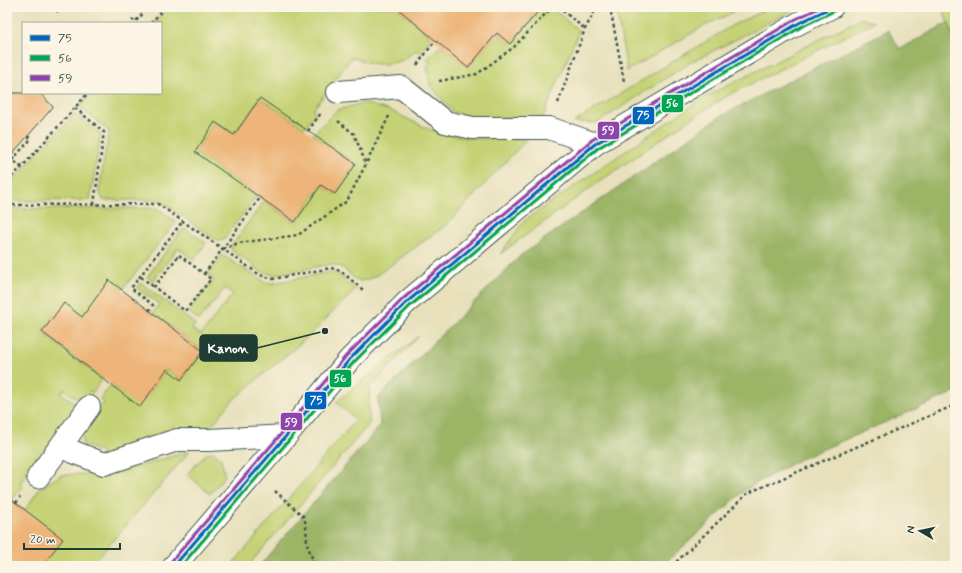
<svg xmlns="http://www.w3.org/2000/svg" width="962" height="573" font-family="Mynerve,sans-serif">
	<rect width="100%" height="100%" fill="#fcf5e5"/>
	<filter id="ink" filterUnits="userSpaceOnUse"><feTurbulence type="fractalNoise" baseFrequency=".025" numOctaves="2"/><feDisplacementMap in="SourceGraphic" scale="8" xChannelSelector="R" yChannelSelector="G"/><feConvolveMatrix kernelMatrix="1 2 1 2 8 2 1 2 1" color-interpolation-filters="sRGB"/></filter>
	<filter id="wash" filterUnits="userSpaceOnUse"><feTurbulence type="fractalNoise" baseFrequency=".012" numOctaves="4" result="noise"/><feDisplacementMap in="SourceGraphic" scale="16" xChannelSelector="R" yChannelSelector="G"/><feGaussianBlur stdDeviation="0.9" result="paint"/><feColorMatrix in="noise" values="0 0 0 0 0 0 0 0 0 0 0 0 0 0 0 0 0 1.4 0 .05"/><feComposite in="paint" operator="in"/></filter>
	<g filter="url(#wash)">
		<rect width="100%" height="100%" fill="#e7e0bb"/>
		<g fill="#c4d274" stroke="#728854">
			<path d="M168 7H396L432 38 420 53 416 50C411 54 406 59 400 61 383 67 368 64 352 57L313 110 316 113 304 128 260 98 234 135 215 122 195 152 257 195 225 238 221 241 216 240 159 200H103L99 190 109 131 80 107 92 93H161V23H154Z"/>
			<path d="M523 7H551L579 31 542 120 465 116 453 112 430 85 427 66 431 62 427 59 441 45 468 68 497 33 510 44 534 17Z"/>
			<path d="M616 7H744L702 27 627 71Z"/>
			<path d="M771 7H799L688 64 597 123 574 122 733 25Z"/>
			<path d="M942 7H955V44Z"/>
			<path d="M862 18 874 22 727 96 689 120 593 186 500 254 525 220 703 98Z"/>
			<path d="M364 103 391 111 431 130 469 138 527 139 446 225 377 275 366 280 359 281 355 279 343 268 331 264 274 275 262 272 231 250 232 245 264 201 295 222 321 185 335 194 356 164 313 134 337 110Z"/>
			<path d="M74 114 101 134 90 200 7 201V186Z"/>
			<path d="M157 208 176 222 122 290 82 317 64 304 42 332 103 379 92 393 89 391 81 401 64 389 61 393 78 405 20 483 23 485 12 500 7 496V209Z"/>
			<path d="M186 229 206 243 194 260 178 248 153 281 147 277 181 231Z"/>
			<path d="M222 255 265 282 274 283 331 272 337 273 356 289 309 336 233 400 206 432 104 454 82 444 83 432 104 402 100 399 111 385 140 406 167 369 181 380 203 351 153 313 159 304 137 288 141 283 195 324 192 329 201 335 233 294 225 288 199 320 188 312 214 279 208 274Z"/>
			<path d="M419 336 369 388V424L248 566H231L356 420 336 402 358 384Z"/>
			<path d="M190 451 91 566H42L25 510 40 488 61 475 119 472Z"/>
			<path d="M213 452 221 459 225 476 210 494 187 474 206 454Z"/>
		</g>
		<path fill="#9bb466" stroke="#5d784d" d="M949 22 955 44V392L798 460 746 489 662 566H259L380 426 378 398 520 256 721 116 888 30 900 49Z"/>
		<g id="blocks">
			<g fill="#edb579">
				<path d="M396 7H542L510 44 497 33 468 68Z"/>
				<path d="M7 93H40L53 107 7 160Z"/>
				<path d="M260 98 356 164 335 194 321 185 295 222 195 152 215 122 234 135Z"/>
				<path d="M109 280 203 351 181 380 167 369 140 407 42 332 64 303 82 317Z"/>
				<path d="M7 496 63 539 42 566H7Z"/>
			</g>
		</g>
	</g>
	<g filter="url(#ink)">
		<use href="#blocks" fill-opacity="0" stroke="#3d5548" stroke-width="1"/>
		<g fill="none" stroke-linecap="round" stroke-linejoin="round">
			<g stroke="#3d5548" stroke-width="24">
				<g id="minor">
					<path d="M338 92 401 87 445 122 473 128H549L595 144"/>
					<path d="M61 447 104 464 177 440H209L286 436"/>
					<path d="M38 477 89 407"/>
					<path d="M174 566 286 436 350 359 407 302 595 144 799 23 832 7"/>
				</g>
			</g>
			<g stroke="#3d5548" stroke-width="2.5" stroke-dasharray="3 3" stroke-linecap="butt">
				<path d="M53 7 58 12"/>
				<path d="M159 7 162 10"/>
				<path d="M558 7 585 29"/>
				<path d="M610 7 624 81"/>
				<path d="M132 19 135 22 149 7"/>
				<path d="M151 23 165 7"/>
				<path d="M7 61 11 65"/>
				<path d="M417 65 435 41"/>
				<path d="M439 81 477 74 514 47 552 7"/>
				<path d="M558 103 585 29 597 7"/>
				<path d="M75 108 104 132 94 204"/>
				<path d="M338 121 354 134 366 164"/>
				<path d="M308 131 321 113"/>
				<path d="M22 167 12 160 31 139 27 136"/>
				<path d="M7 181 22 167 88 93"/>
				<path d="M7 205 158 204 260 275 273 279 331 268 341 271 363 290"/>
				<path d="M223 249 239 243 298 235 347 201 366 164 389 116"/>
				<path d="M179 255 211 279 185 311 154 287Z"/>
				<path d="M204 274 260 198"/>
				<path d="M141 277 154 287"/>
				<path d="M149 311 153 305 131 288 182 222"/>
				<path d="M275 491 303 516 306 524 307 544 315 566"/>
				<path d="M16 503 20 497"/>
				<path d="M672 566 748 493 955 405"/>
			</g>
			<use href="#minor" stroke="#fff" stroke-width="22"/>
			<g stroke="#fcf5e5" stroke-width="6">
				<path id="bus-1" d="M174 566 286 436 350 359 407 302 595 144 799 23 832 7"/>
			</g>
			<g stroke="#fcf5e5" stroke-width="6">
				<path id="bus-2" d="M181 566 290 439 354 362 410 306 598 148 801 27 834 11"/>
			</g>
			<g stroke="#fcf5e5" stroke-width="6">
				<path id="bus-3" d="M170 563 282 433 346 356 404 298 592 140 796 19 821 7"/>
			</g>
			<use href="#bus-1" stroke="#0065bd" stroke-width="3"/>
			<use href="#bus-2" stroke="#00a651" stroke-width="3"/>
			<use href="#bus-3" stroke="#8e44ad" stroke-width="3"/>
		</g>
	</g>
	<path fill="none" stroke="#1f3d34" stroke-width="1.5" d="M325 331L257 348"/>
	<circle fill="#1f3d34" stroke="#fcf5e5" stroke-width="1.5" cx="325" cy="331" r="4"/>
	<rect fill="#1f3d34" stroke="#1f3d34" stroke-width="1.5" x="200" y="335" width="57" height="26" rx="4"/>
	<g font-size="14" text-anchor="middle" font-weight="bold" fill="#fff">
		<text x="228" y="353">Kanon</text>
	</g>
	<g stroke="#fcf5e5" stroke-width="1.5">
		<rect x="661" y="94" width="23" height="19" rx="4" fill="#00a651"/>
		<rect x="632" y="106" width="23" height="19" rx="4" fill="#0065bd"/>
		<rect x="597" y="121" width="23" height="19" rx="4" fill="#8e44ad"/>
		<rect x="329" y="369" width="23" height="19" rx="4" fill="#00a651"/>
		<rect x="304" y="391" width="23" height="19" rx="4" fill="#0065bd"/>
		<rect x="280" y="412" width="23" height="19" rx="4" fill="#8e44ad"/>
	</g>
	<g font-size="11" text-anchor="middle" font-weight="bold" fill="#fff">
		<text x="672" y="107">56</text>
		<text x="643" y="119">75</text>
		<text x="608" y="134">59</text>
		<text x="340" y="382">56</text>
		<text x="316" y="404">75</text>
		<text x="291" y="426">59</text>
	</g>
	<rect width="962" height="573" fill="none" stroke="#fcf5e5" stroke-width="24"/>
	<rect x="22" y="22" width="140" height="72" fill="#fcf5e5" stroke="#a4ab9e"/>
	<rect x="30" y="35" width="20" height="6" fill="#0065bd" stroke="#a4ab9e"/>
	<text x="58" y="42" font-size="12" fill="#1f3d34">75</text>
	<rect x="30" y="55" width="20" height="6" fill="#00a651" stroke="#a4ab9e"/>
	<text x="58" y="62" font-size="12" fill="#1f3d34">56</text>
	<rect x="30" y="75" width="20" height="6" fill="#8e44ad" stroke="#a4ab9e"/>
	<text x="58" y="82" font-size="12" fill="#1f3d34">59</text>
	<g transform="translate(920 531) rotate(279)" stroke="#fcf5e5" stroke-width="3" paint-order="stroke">
	<path d="M0-3L7 15L0 10L-7 15Z" fill="#1f3d34"/>
	<text y="-6" font-size="11" font-weight="bold" text-anchor="middle" fill="#1f3d34">N</text>
	</g>
	<path d="M24 543v6h96v-6" fill="none" stroke="#1f3d34" stroke-width="2"/>
	<text x="30" y="543" font-size="12" fill="#1f3d34" stroke="#fcf5e5" stroke-width="3" paint-order="stroke">20 m</text>
</svg>
